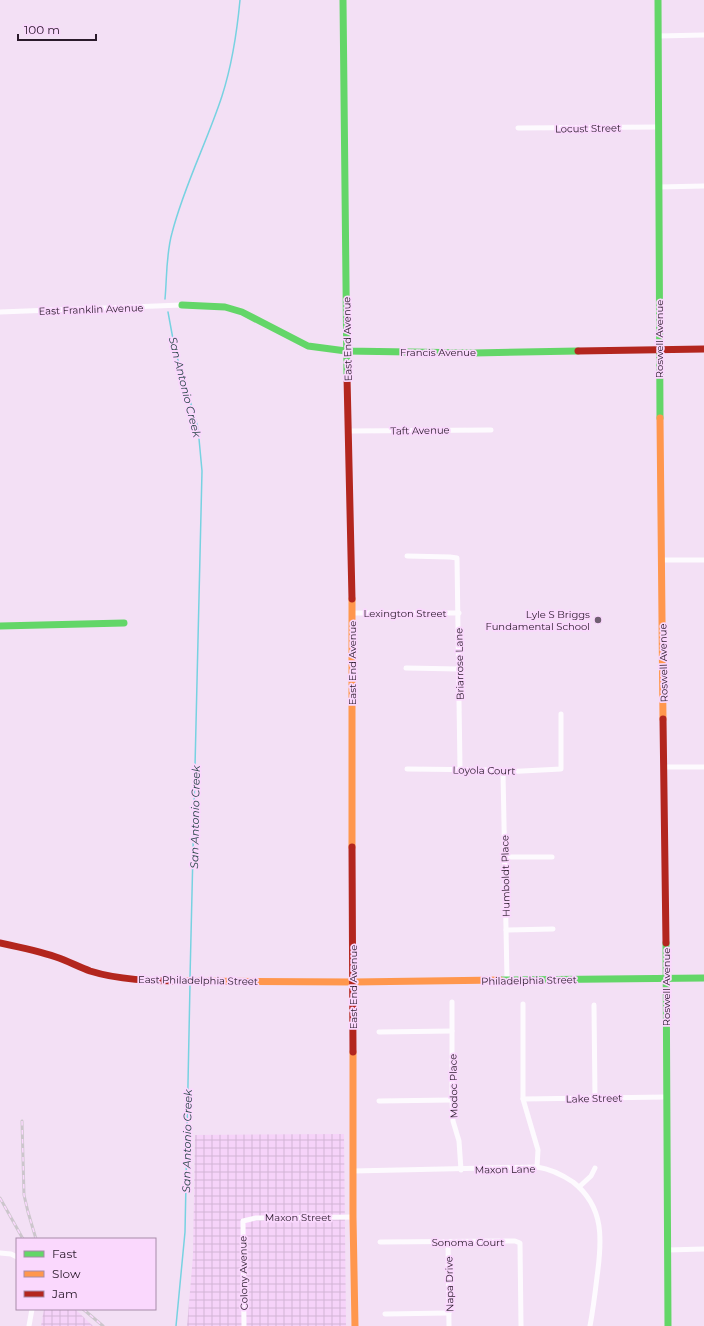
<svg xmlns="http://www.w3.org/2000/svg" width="704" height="1326" font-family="Montserrat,sans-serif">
	<defs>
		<pattern id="industrial-grid" width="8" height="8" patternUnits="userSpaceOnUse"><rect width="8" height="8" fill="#f6d3f9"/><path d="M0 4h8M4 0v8" fill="none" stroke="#d3b5d6"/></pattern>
	</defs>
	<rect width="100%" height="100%" fill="#f3e0f5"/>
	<g fill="url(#industrial-grid)">
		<path d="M344 1134 346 1326H187L193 1256 195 1135Z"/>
		<path d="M44 1309H75L93 1326H41Z"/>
	</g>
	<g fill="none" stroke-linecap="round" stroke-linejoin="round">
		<g stroke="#77d2e1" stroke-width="1.5">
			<path d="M165 299C167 277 166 254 172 233 184 186 207 142 222 96 232 65 237 32 240 0"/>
			<path d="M168 312 175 350 198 428 202 471 190 978"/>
			<path d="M176 1326 185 1232 190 984"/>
		</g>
		<g stroke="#fdfafe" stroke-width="5">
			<path d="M658 36 704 35"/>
			<path d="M518 128 658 127"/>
			<path d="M659 187 704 186"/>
			<path d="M0 312 182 305"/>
			<path d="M348 431 491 430"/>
			<path d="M407 556 450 557 457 558 460 769"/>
			<path d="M662 560H704"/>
			<path d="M352 613H459"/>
			<path d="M406 668 459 669"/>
			<path d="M664 767H704"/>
			<path d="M407 769 495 770 503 772 561 769V714"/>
			<path d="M503 772 507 980"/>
			<path d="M505 857H552"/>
			<path d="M506 930 553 929"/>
			<path d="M452 1002V1100L453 1121 459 1141 461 1170"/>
			<path d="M523 1004V1099L538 1150 537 1167"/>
			<path d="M594 1005 595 1098"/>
			<path d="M379 1032 452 1031"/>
			<path d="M523 1099 666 1097"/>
			<path d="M379 1101 452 1100"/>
			<path d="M353 1171 537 1167C551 1169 561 1174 573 1182 605 1207 602 1241 597 1277 595 1294 593 1310 590 1326"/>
			<path d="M579 1187 591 1176 595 1168"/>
			<path d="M380 1242 515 1241 520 1243 521 1326"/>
			<path d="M448 1242 449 1326"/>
			<path d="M667 1250 704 1249"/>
			<path d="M0 1253 11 1254 17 1257"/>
			<path d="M385 1314 449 1313"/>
			<path d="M29 1326 32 1309"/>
			<path d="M244 1326 243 1221 256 1218 353 1217"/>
		</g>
		<g stroke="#63d668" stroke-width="7">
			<path d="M343 0 347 377"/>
			<path d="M658 0 660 418"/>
			<path d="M182 305 225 307 242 312 308 346 346 351 474 353 578 351"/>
			<path d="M0 626 124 623"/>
			<path d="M666 943 668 1326"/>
			<path d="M500 980 704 978"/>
		</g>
		<g stroke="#ff974d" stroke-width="7">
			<path d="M660 418 663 719"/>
			<path d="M352 599V847"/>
			<path d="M181 981 354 982 500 980"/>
			<path d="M353 1052V1217L355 1326"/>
		</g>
		<g stroke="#b3261e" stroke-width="7">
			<path d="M578 351 704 349"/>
			<path d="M347 377 352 599"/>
			<path d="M663 719 666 943"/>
			<path d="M352 847 353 1052"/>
			<path d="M0 943C19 947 38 951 56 957 68 961 79 967 90 971 119 980 151 981 181 981"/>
		</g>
		<g stroke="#ccc6cc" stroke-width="3">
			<g id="rail">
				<path d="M22 1121 24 1195 28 1212 36 1239"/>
				<path d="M0 1198 23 1239"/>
				<path d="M83 1309 103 1326"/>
			</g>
		</g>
		<use href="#rail" stroke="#fad8fd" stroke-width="1.5" stroke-dasharray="4.5" stroke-linecap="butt"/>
	</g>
	<circle fill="#705f72" stroke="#fad8fd" stroke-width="1.5" cx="598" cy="620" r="4"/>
	<g text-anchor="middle" stroke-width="3.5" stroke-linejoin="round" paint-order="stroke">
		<g font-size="10" fill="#2a1a2b" stroke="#fad8fd">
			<text transform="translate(588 128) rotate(-1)" y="4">Locust Street</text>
			<text transform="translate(91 309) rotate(-2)" y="4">East Franklin Avenue</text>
			<text transform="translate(347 339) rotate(-91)" y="4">East End Avenue</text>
			<text transform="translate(659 339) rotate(-90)" y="4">Roswell Avenue</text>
			<text x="438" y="356">Francis Avenue</text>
			<text transform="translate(420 430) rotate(-1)" y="4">Taft Avenue</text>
			<text x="405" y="617">Lexington Street</text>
			<text transform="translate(352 663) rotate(-90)" y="4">East End Avenue</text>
			<text transform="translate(663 663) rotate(-91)" y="4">Roswell Avenue</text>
			<text transform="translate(459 664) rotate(-91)" y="4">Briarrose Lane</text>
			<text transform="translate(484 770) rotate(1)" y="4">Loyola Court</text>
			<text transform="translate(505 876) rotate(-91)" y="4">Humboldt Place</text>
			<text transform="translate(198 980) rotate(1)" y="4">East Philadelphia Street</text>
			<text transform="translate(529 980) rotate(-1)" y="4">Philadelphia Street</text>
			<text transform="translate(353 987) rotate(-90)" y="4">East End Avenue</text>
			<text transform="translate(666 987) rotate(-90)" y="4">Roswell Avenue</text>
			<text transform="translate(453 1086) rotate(-91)" y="4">Modoc Place</text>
			<text transform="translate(594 1098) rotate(-1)" y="4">Lake Street</text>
			<text transform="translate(505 1169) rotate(-1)" y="4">Maxon Lane</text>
			<text x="298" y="1221">Maxon Street</text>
			<text x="468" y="1246">Sonoma Court</text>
			<text transform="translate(243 1273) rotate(-91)" y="4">Colony Avenue</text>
			<text transform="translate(449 1284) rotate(-91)" y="4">Napa Drive</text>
		</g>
		<g font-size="10" fill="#2a1a2b" stroke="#fad8fd" text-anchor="end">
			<text x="590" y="618">Lyle S Briggs<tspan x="590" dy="12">Fundamental School</tspan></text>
		</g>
		<g font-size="11" font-style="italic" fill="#274447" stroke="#fad8fd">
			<text transform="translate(185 387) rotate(76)" y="4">San Antonio Creek</text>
			<text transform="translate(195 817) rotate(-89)" y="4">San Antonio Creek</text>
			<text transform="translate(187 1141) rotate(-89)" y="4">San Antonio Creek</text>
		</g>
	</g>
	<rect x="16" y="1238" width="140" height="72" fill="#fad8fd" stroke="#a78ca9"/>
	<rect x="24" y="1251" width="20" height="6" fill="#63d668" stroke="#a78ca9"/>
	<text x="52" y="1258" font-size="12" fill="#2a1a2b">Fast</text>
	<rect x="24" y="1271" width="20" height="6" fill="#ff974d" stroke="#a78ca9"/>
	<text x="52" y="1278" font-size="12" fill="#2a1a2b">Slow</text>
	<rect x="24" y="1291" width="20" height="6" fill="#b3261e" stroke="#a78ca9"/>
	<text x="52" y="1298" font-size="12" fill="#2a1a2b">Jam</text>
	<path d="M18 34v6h78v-6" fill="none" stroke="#2a1a2b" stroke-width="2"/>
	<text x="24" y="34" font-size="12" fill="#2a1a2b" stroke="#fad8fd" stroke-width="3" paint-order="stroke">100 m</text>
</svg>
